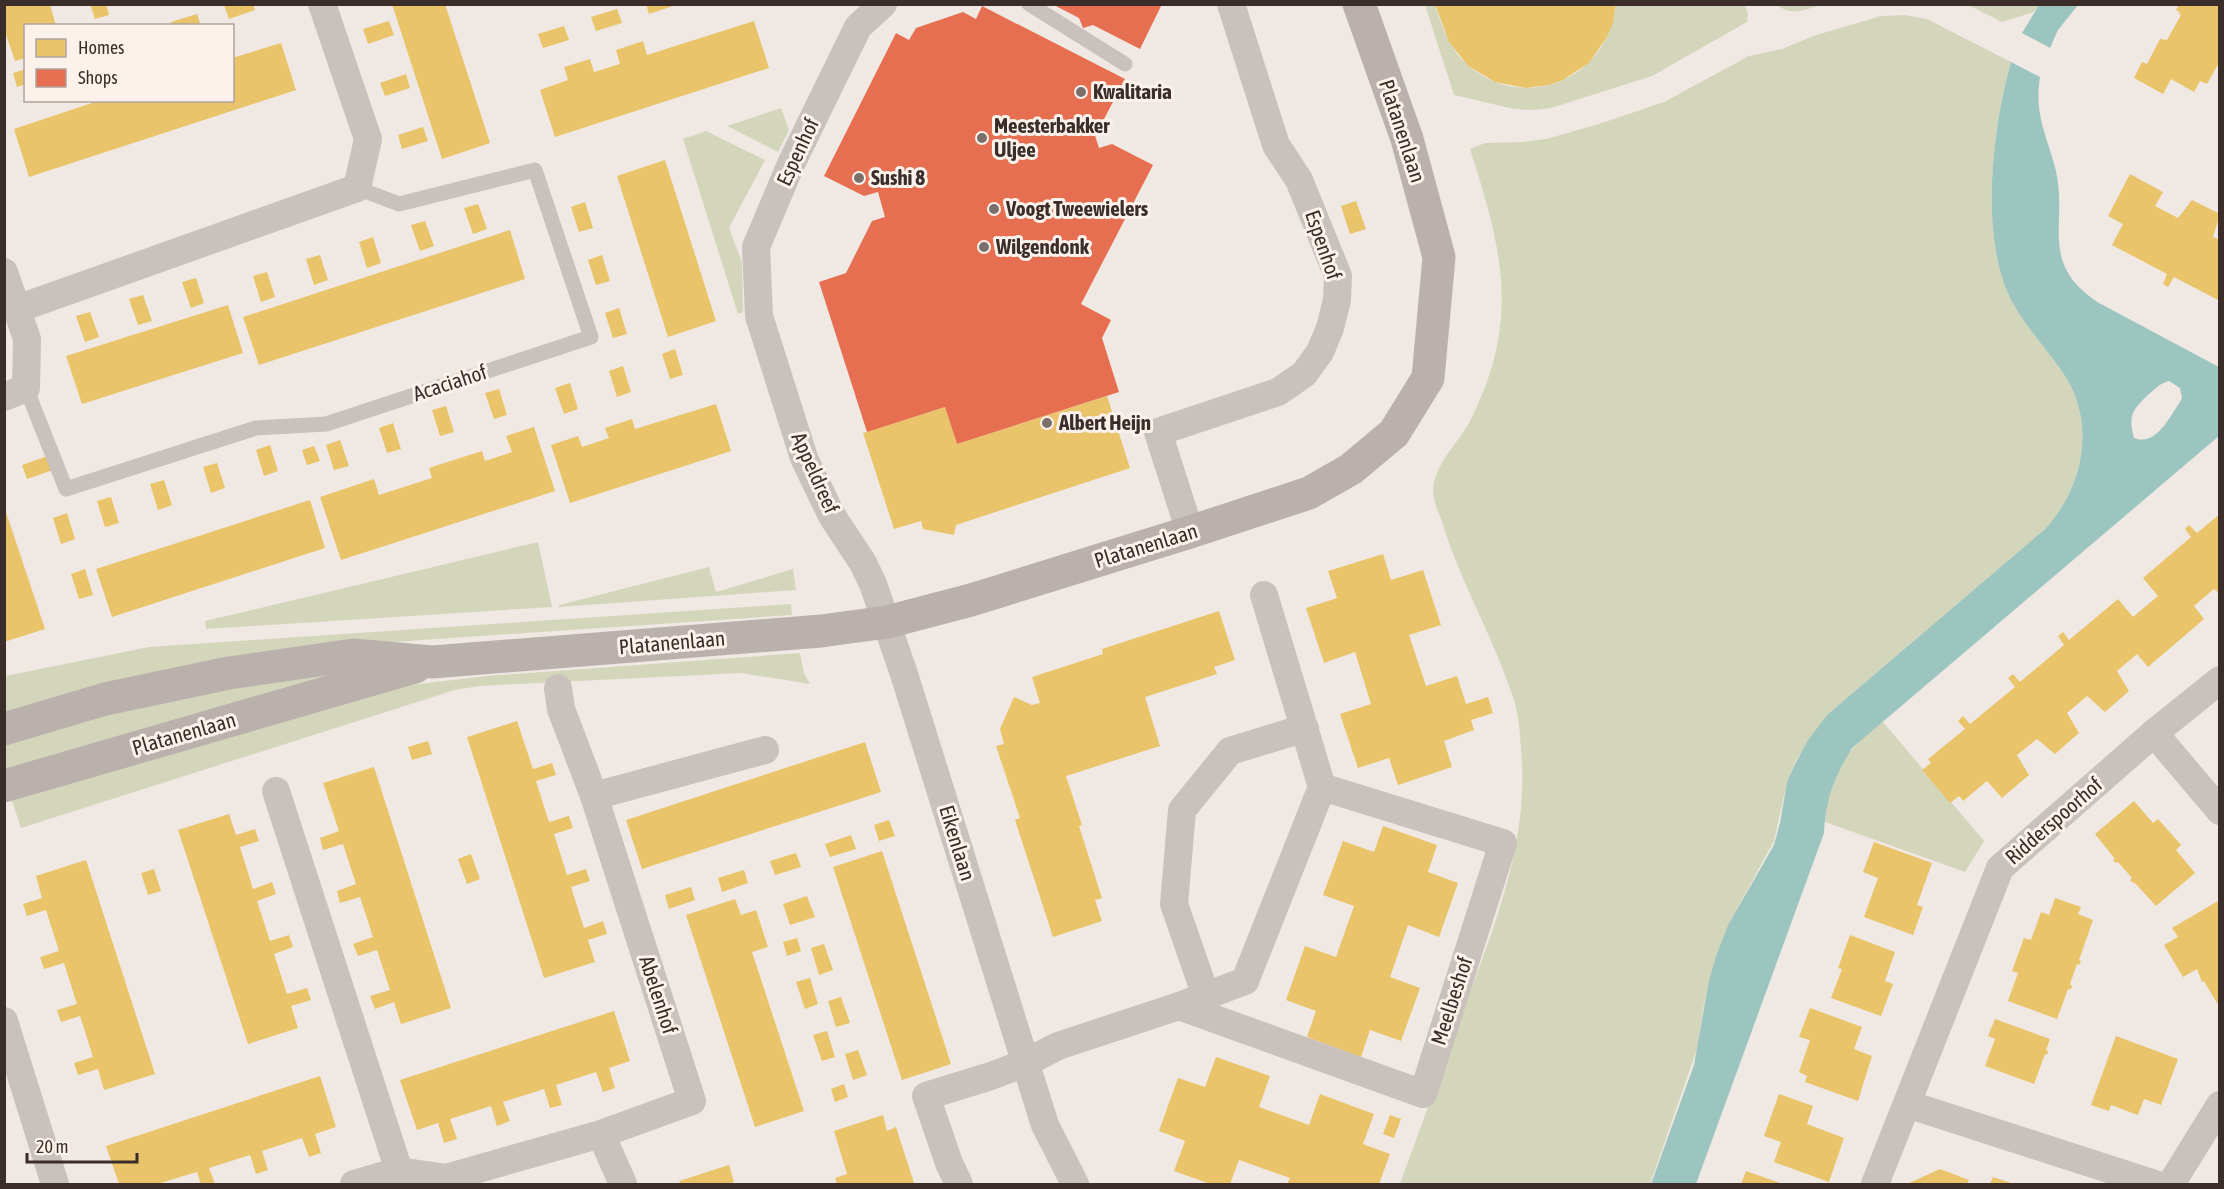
<svg xmlns="http://www.w3.org/2000/svg" width="2224" height="1189" font-family="'Asap Condensed',sans-serif">
	<rect width="100%" height="100%" fill="#f0e9e3"/>
	<g fill="#d4d6bc">
		<path d="M1425 5H1435C1443 30 1452 55 1475 71 1533 112 1609 74 1616 5H1745L1748 14 1747 22 1652 76 1551 108 1532 110 1514 109 1454 95Z"/>
		<path d="M1777 5H1822C1806 9 1791 17 1777 5Z"/>
		<path d="M1968 5H2039L2034 12 2002 22Z"/>
		<path d="M1905 15 1927 19 2011 62C1994 123 1983 212 2001 274 2012 314 2038 337 2061 370 2097 419 2085 486 2045 529L1828 714 1796 760 1787 782 1774 841 1728 925 1716 956 1704 1004 1697 1049 1650 1184H1400C1420 1129 1440 1074 1460 1019 1492 932 1530 844 1521 749 1520 733 1519 716 1514 700 1495 641 1463 587 1444 528 1441 517 1433 502 1433 491 1434 463 1459 443 1471 419 1521 319 1502 249 1470 149L1485 143 1521 142 1546 139 1599 124 1664 102 1749 56 1782 49 1813 36 1881 16Z"/>
		<path d="M781 108 789 130 778 152 727 126Z"/>
		<path d="M706 131 765 160 729 228 742 262 743 312 738 314 683 139Z"/>
		<path d="M538 542 552 607 206 629 205 621Z"/>
		<path d="M709 567 716 592 793 569 796 590 559 607V605Z"/>
		<path d="M791 604 792 615 379 643 5 720V676L149 647Z"/>
		<path d="M800 653 804 673 810 684 741 673 480 686 455 690 21 828 10 795 401 686 487 676Z"/>
		<path d="M364 668 5 777V739L103 709Z"/>
		<path d="M1883 722 1984 841 1965 872 1825 822C1827 797 1835 766 1854 747 1862 738 1873 730 1883 722Z"/>
	</g>
	<g fill="#9dc5c0" fill-rule="evenodd">
		<path d="M2039 5H2078L2058 30 2050 48 2022 33Z"/>
		<path d="M2011 62 2040 77C2034 116 2047 135 2056 171 2068 226 2038 263 2099 303L2219 367V436L1852 748C1834 778 1826 798 1824 833L1696 1184H1651L1694 1065 1709 980 1716 956 1728 925 1774 845 1780 823 1787 782 1794 766 1808 740 1828 714 2045 529C2085 486 2097 419 2061 370 2038 337 2012 314 2001 274 1983 212 1994 123 2011 62ZM2169 381 2180 388 2182 398 2180 402C2170 416 2156 447 2134 438 2128 416 2132 410 2148 395 2155 389 2160 383 2169 381Z"/>
	</g>
	<g fill="#e9c46a">
		<path d="M4 4H50L56 26H26V58L15 61 4 29Z"/>
		<path d="M90 4H106L109 15 95 19Z"/>
		<path d="M253 4 255 10 229 19 224 5Z"/>
		<path d="M392 4H445L490 143 442 159Z"/>
		<path d="M646 4H676V5L649 14Z"/>
		<path d="M1435 4H1616L1613 23 1607 37 1589 63 1563 80 1549 85 1526 88 1495 82 1468 66 1449 42Z"/>
		<path d="M2179 5H2220V61L2207 84 2200 81 2194 92 2171 79 2163 94 2134 78 2142 62 2147 64 2160 39 2167 40 2181 15 2179 14 2180 12 2176 10Z"/>
		<path d="M617 9 622 23 596 31 591 17Z"/>
		<path d="M197 14 201 26H173L171 22Z"/>
		<path d="M389 21 394 35 368 44 363 29Z"/>
		<path d="M754 21 769 68 555 137 540 90 568 80 564 67 590 59 594 72 620 64 616 50 643 41 647 55Z"/>
		<path d="M564 26 569 40 543 48 538 34Z"/>
		<path d="M281 43 296 90 29 177 14 129 101 100H232V58Z"/>
		<path d="M26 69V84L17 87 13 73Z"/>
		<path d="M406 74 410 88 385 96 380 83Z"/>
		<path d="M423 127 428 141 402 149 398 135Z"/>
		<path d="M665 160 716 321 668 337 617 176Z"/>
		<path d="M2130 174 2163 192 2155 206 2178 218 2192 200 2220 214 2213 237 2220 240V301L2174 277 2168 287 2163 284 2167 274 2112 245 2123 224 2108 216Z"/>
		<path d="M1356 201 1366 229 1350 234 1341 206Z"/>
		<path d="M585 202 593 228 579 232 571 207Z"/>
		<path d="M478 204 487 229 473 234 464 208Z"/>
		<path d="M425 221 434 246 420 251 411 225Z"/>
		<path d="M510 230 525 279 259 365 243 317Z"/>
		<path d="M373 237 381 263 367 268 359 242Z"/>
		<path d="M320 255 328 280 314 285 306 259Z"/>
		<path d="M602 255 610 281 596 285 588 260Z"/>
		<path d="M267 272 275 297 261 302 253 276Z"/>
		<path d="M196 278 204 303 191 308 182 282Z"/>
		<path d="M143 295 152 321 138 325 129 299Z"/>
		<path d="M228 305 243 353 82 404 66 356Z"/>
		<path d="M619 308 627 334 613 338 605 313Z"/>
		<path d="M90 312 99 337 85 342 76 316Z"/>
		<path d="M675 349 683 375 670 379 662 354Z"/>
		<path d="M623 366 631 392 617 397 609 371Z"/>
		<path d="M570 383 578 409 564 414 555 388Z"/>
		<path d="M499 389 507 415 494 419 485 393Z"/>
		<path d="M1107 396 1130 468 956 525 954 535 923 529 921 521 894 529 863 433 945 407 957 444Z"/>
		<path d="M716 404 731 451 570 503 551 445 578 436 582 447 609 438 605 428 632 419 635 429Z"/>
		<path d="M446 406 454 432 440 436 432 410Z"/>
		<path d="M393 423 401 449 387 453 379 428Z"/>
		<path d="M534 427 555 491 341 560 320 497 374 479 379 495 432 478 429 468 482 451 485 461 512 452 506 436Z"/>
		<path d="M340 440 349 466 334 470 326 445Z"/>
		<path d="M270 445 278 471 264 476 256 450Z"/>
		<path d="M314 446 320 461 307 465 302 450Z"/>
		<path d="M48 456 53 470 27 479 22 465Z"/>
		<path d="M217 463 225 488 211 493 203 467Z"/>
		<path d="M164 480 172 505 158 510 150 484Z"/>
		<path d="M111 497 119 523 105 527 97 501Z"/>
		<path d="M310 500 325 548 112 617 96 569Z"/>
		<path d="M4 506 45 629 4 642Z"/>
		<path d="M67 513 75 539 61 544 53 518Z"/>
		<path d="M2220 514V594L2214 589 2194 606 2204 619 2148 667 2137 654 2117 671 2129 691 2105 712 2087 696 2067 713 2079 733 2055 754 2037 739 2017 755 2029 775 2002 798 1987 781 1963 801 1959 796 1950 803 1922 770 1931 763 1928 759 1965 729 1958 721 1963 716 1970 724 2015 687 2008 678 2013 674 2020 682 2064 645 2058 636 2063 632 2069 640 2118 599 2133 617 2158 596 2143 578 2191 537 2185 529 2189 525 2197 533Z"/>
		<path d="M1383 554 1391 580 1423 570 1441 625 1409 635 1426 686 1457 676 1466 704 1488 697 1493 713 1471 720 1474 730 1444 741 1452 767 1398 785 1389 758 1358 768 1340 714 1371 704 1355 652 1324 663 1306 608 1337 598 1328 571Z"/>
		<path d="M85 569 93 595 79 599 71 574Z"/>
		<path d="M1219 611 1235 660 1214 667 1217 674 1145 697 1160 746 1066 776 1082 825 1079 826 1102 898 1095 900 1102 921 1053 937 1015 820 1020 818 996 746 1004 744 1000 729 1014 697 1032 705 1040 703 1032 677 1103 654 1102 649Z"/>
		<path d="M517 721 533 769 552 763 556 775 536 781 549 822 569 816 573 828 554 834 567 875 586 869 590 881 571 887 584 928 603 921 607 934 588 940 595 962 544 978 467 737Z"/>
		<path d="M428 741 432 754 412 760 408 747Z"/>
		<path d="M865 742 881 792 642 869 626 820Z"/>
		<path d="M374 767 451 1008 401 1024 394 1002 375 1009 370 996 390 990 377 950 358 956 353 944 373 937 360 897 340 903 337 891 356 884 343 844 323 850 320 838 339 831 323 783Z"/>
		<path d="M2134 801 2153 823 2158 819 2181 845 2176 850 2195 873 2156 906 2134 882 2133 883 2130 880 2132 878 2118 862 2116 863 2113 860 2115 859 2095 834Z"/>
		<path d="M229 814 236 835 255 829 259 841 240 847 253 889 272 882 276 894 257 901 270 941 289 935 293 947 274 954 287 994 307 988 311 1000 291 1006 298 1028 248 1044 178 830Z"/>
		<path d="M889 820 895 836 879 841 874 825Z"/>
		<path d="M1383 826 1437 845 1428 872 1458 883 1439 937 1408 925 1390 977 1420 988 1401 1041 1370 1030 1361 1057 1307 1037 1316 1011 1286 1000 1305 946 1336 957 1354 906 1323 895 1343 841 1374 852Z"/>
		<path d="M851 835 856 849 830 857 825 844Z"/>
		<path d="M1874 842 1932 863 1917 905 1923 907 1913 935 1864 917 1878 878 1863 872Z"/>
		<path d="M882 851 951 1064 902 1080 833 867Z"/>
		<path d="M796 853 801 867 775 875 770 861Z"/>
		<path d="M471 854 480 879 467 884 458 859Z"/>
		<path d="M86 860 155 1074 104 1090 98 1069 78 1075 74 1063 93 1057 80 1016 61 1022 57 1010 77 1004 64 963 44 969 40 957 59 951 46 910 27 916 23 904 42 898 36 876Z"/>
		<path d="M154 869 161 891 148 895 141 873Z"/>
		<path d="M744 870 748 883 722 892 718 878Z"/>
		<path d="M691 887 695 900 669 909 665 895Z"/>
		<path d="M807 896 815 917 790 925 783 904Z"/>
		<path d="M2055 898 2081 907 2078 914 2093 920 2079 960 2081 961 2079 965 2077 964 2070 984 2072 986 2071 989H2068L2057 1019 2008 1001 2018 973 2012 971 2024 938 2031 940 2041 912 2049 915Z"/>
		<path d="M735 899 741 915 756 910 768 947 752 952 804 1111 755 1127 686 915Z"/>
		<path d="M2218 901 2220 905V1008L2204 981 2202 982 2197 969 2183 977 2164 945 2178 937 2172 928Z"/>
		<path d="M1850 935 1895 952 1885 981 1893 984 1881 1016 1831 998 1842 969 1838 968Z"/>
		<path d="M797 938 801 951 787 956 783 942Z"/>
		<path d="M824 944 833 970 819 975 811 948Z"/>
		<path d="M810 978 818 1004 805 1009 796 982Z"/>
		<path d="M841 997 850 1023 836 1027 828 1001Z"/>
		<path d="M1810 1008 1862 1027 1854 1049 1872 1056 1858 1101 1805 1082 1807 1076 1799 1072 1810 1040 1799 1037Z"/>
		<path d="M614 1011 630 1061 609 1068 615 1088 603 1092 596 1072 556 1085 562 1105 550 1108 544 1089 503 1102 510 1121 497 1126 491 1106 450 1119 457 1139 444 1143 438 1123 417 1130 400 1080Z"/>
		<path d="M1995 1019 2050 1039 2046 1050 2048 1051 2047 1055 2045 1054 2034 1084 1985 1066 1995 1039 1988 1036Z"/>
		<path d="M827 1031 835 1057 822 1061 813 1035Z"/>
		<path d="M2116 1036 2178 1059 2161 1105 2144 1099 2138 1115 2111 1105 2109 1111 2091 1105Z"/>
		<path d="M858 1050 867 1075 853 1080 845 1054Z"/>
		<path d="M1216 1057 1270 1076 1259 1107 1309 1125 1320 1094 1374 1114 1363 1144 1390 1154 1379 1184H1287L1290 1178 1239 1160 1230 1184H1210L1174 1171 1185 1141 1159 1131 1178 1078 1205 1087Z"/>
		<path d="M320 1076 336 1127 315 1134 321 1153 309 1157 302 1138 262 1151 268 1170 256 1174 250 1155 209 1168 215 1184H201L197 1172 157 1184H119L106 1146Z"/>
		<path d="M844 1084 848 1097 835 1102 831 1089Z"/>
		<path d="M1779 1094 1813 1106 1807 1124 1844 1138 1829 1182 1774 1162 1781 1142 1764 1136Z"/>
		<path d="M883 1115 887 1131 896 1127 914 1183 837 1184 835 1178 847 1174 834 1131Z"/>
		<path d="M1390 1115 1401 1119 1394 1138 1383 1134Z"/>
		<path d="M729 1165 734 1182 727 1184H681L679 1181Z"/>
		<path d="M1940 1169 1969 1180 1967 1184H1907Z"/>
		<path d="M1746 1171 1783 1184H1741Z"/>
		<path d="M1993 1177 2014 1184H1990Z"/>
	</g>
	<g fill="#e76f51">
		<path d="M1052 4H1162L1140 49 1093 25 1083 28 1079 18Z"/>
		<path d="M982 6 1125 79 1104 119 1091 123 1099 148 1112 144 1153 165 1081 304 1111 320 1102 338 1119 392 957 444 945 407 867 432 819 282 846 273 872 221 885 217 878 192 864 196 824 176 896 33 909 40 916 28 963 12 976 19Z"/>
	</g>
	<g fill="none" stroke-linecap="round" stroke-linejoin="round">
		<g stroke="#c9c1bc" stroke-width="15">
			<path d="M1029 4 1125 64"/>
			<path d="M26 388 66 489 256 428 326 424 591 337 535 170 399 204 357 188"/>
		</g>
		<g stroke="#c9c1bc" stroke-width="28">
			<path d="M883 4 858 27 791 164 756 247 759 316 804 458 832 516 863 563 873 584 904 674 1045 1125 1075 1184"/>
			<path d="M4 272 27 339 26 388 4 397"/>
			<path d="M17 309 357 188 368 139 322 4"/>
			<path d="M1190 532 1158 432 1278 392 1304 374 1320 352 1330 328 1337 300 1338 276 1299 180 1276 145 1231 4"/>
			<path d="M558 688 561 709 594 796"/>
			<path d="M2154 733 2220 811"/>
			<path d="M276 791 399 1171"/>
			<path d="M1206 996 1174 904 1182 810 1230 751 1305 728"/>
			<path d="M1179 1006 1423 1094 1503 843 1322 787"/>
			<path d="M4 1021 55 1184"/>
			<path d="M1907 1104 2155 1184"/>
			<path d="M601 1134 623 1184"/>
			<path d="M354 1184 399 1171 446 1178 601 1134 692 1101 594 796 765 750"/>
			<path d="M959 1184 949 1163 926 1096 991 1076 1025 1063 1058 1046 1179 1006 1245 981 1322 787 1264 595"/>
			<path d="M1875 1184 2000 868 2154 733 2220 680"/>
			<path d="M2171 1184 2220 1105"/>
		</g>
		<g stroke="#bab1ac" stroke-width="33">
			<path d="M4 729 105 699 229 673 353 655 432 662 821 631 887 622 971 600 1190 532 1309 493 1351 469 1394 433 1428 378 1439 257 1407 139 1359 4"/>
			<path d="M4 786 415 667"/>
		</g>
	</g>
	<g fill="#7a6f6a" stroke="#fcf2ec" stroke-width="2">
		<circle cx="1081" cy="92" r="6"/>
		<circle cx="982" cy="138" r="6"/>
		<circle cx="859" cy="178" r="6"/>
		<circle cx="994" cy="209" r="6"/>
		<circle cx="984" cy="247" r="6"/>
		<circle cx="1047" cy="423" r="6"/>
	</g>
	<g text-anchor="middle" stroke-width="6" stroke-linejoin="round" paint-order="stroke">
		<g font-size="21" font-weight="bold" fill="#3b2d29" stroke="#fcf2ec" text-anchor="start">
			<text x="1093" y="99">Kwalitaria</text>
			<text x="994" y="133">Meesterbakker<tspan x="994" dy="24">Uljee</tspan></text>
			<text x="871" y="185">Sushi 8</text>
			<text x="1006" y="216">Voogt Tweewielers</text>
			<text x="996" y="254">Wilgendonk</text>
			<text x="1059" y="430">Albert Heijn</text>
		</g>
		<g font-size="21" fill="#3b2d29" stroke="#fcf2ec">
			<text transform="translate(1402 131) rotate(72)" y="7">Platanenlaan</text>
			<text transform="translate(798 152) rotate(-65)" y="7">Espenhof</text>
			<text transform="translate(1323 245) rotate(71)" y="7">Espenhof</text>
			<text transform="translate(450 383) rotate(-18)" y="7">Acaciahof</text>
			<text transform="translate(815 473) rotate(66)" y="7">Appeldreef</text>
			<text transform="translate(1146 546) rotate(-17)" y="7">Platanenlaan</text>
			<text transform="translate(672 643) rotate(-5)" y="7">Platanenlaan</text>
			<text transform="translate(184 734) rotate(-16)" y="7">Platanenlaan</text>
			<text transform="translate(2054 821) rotate(-41)" y="7">Ridderspoorhof</text>
			<text transform="translate(957 843) rotate(73)" y="7">Eikenlaan</text>
			<text transform="translate(658 995) rotate(72)" y="7">Abelenhof</text>
			<text transform="translate(1452 1001) rotate(-72)" y="7">Meelbeshof</text>
		</g>
	</g>
	<rect width="2224" height="1189" fill="none" stroke="#3b2d29" stroke-width="12"/>
	<rect x="24" y="24" width="210" height="78" fill="#fcf2ec" stroke="#afa39e" stroke-width="1.5"/>
	<rect x="36" y="39" width="30" height="18" fill="#e9c46a" stroke="#afa39e" stroke-width="1.5"/>
	<text x="78" y="54" font-size="18" fill="#3b2d29">Homes</text>
	<rect x="36" y="69" width="30" height="18" fill="#e76f51" stroke="#afa39e" stroke-width="1.5"/>
	<text x="78" y="84" font-size="18" fill="#3b2d29">Shops</text>
	<path d="M27 1153v9h110v-9" fill="none" stroke="#3b2d29" stroke-width="3"/>
	<text x="36" y="1153" font-size="18" fill="#3b2d29" stroke="#fcf2ec" stroke-width="4.5" paint-order="stroke">20 m</text>
</svg>
